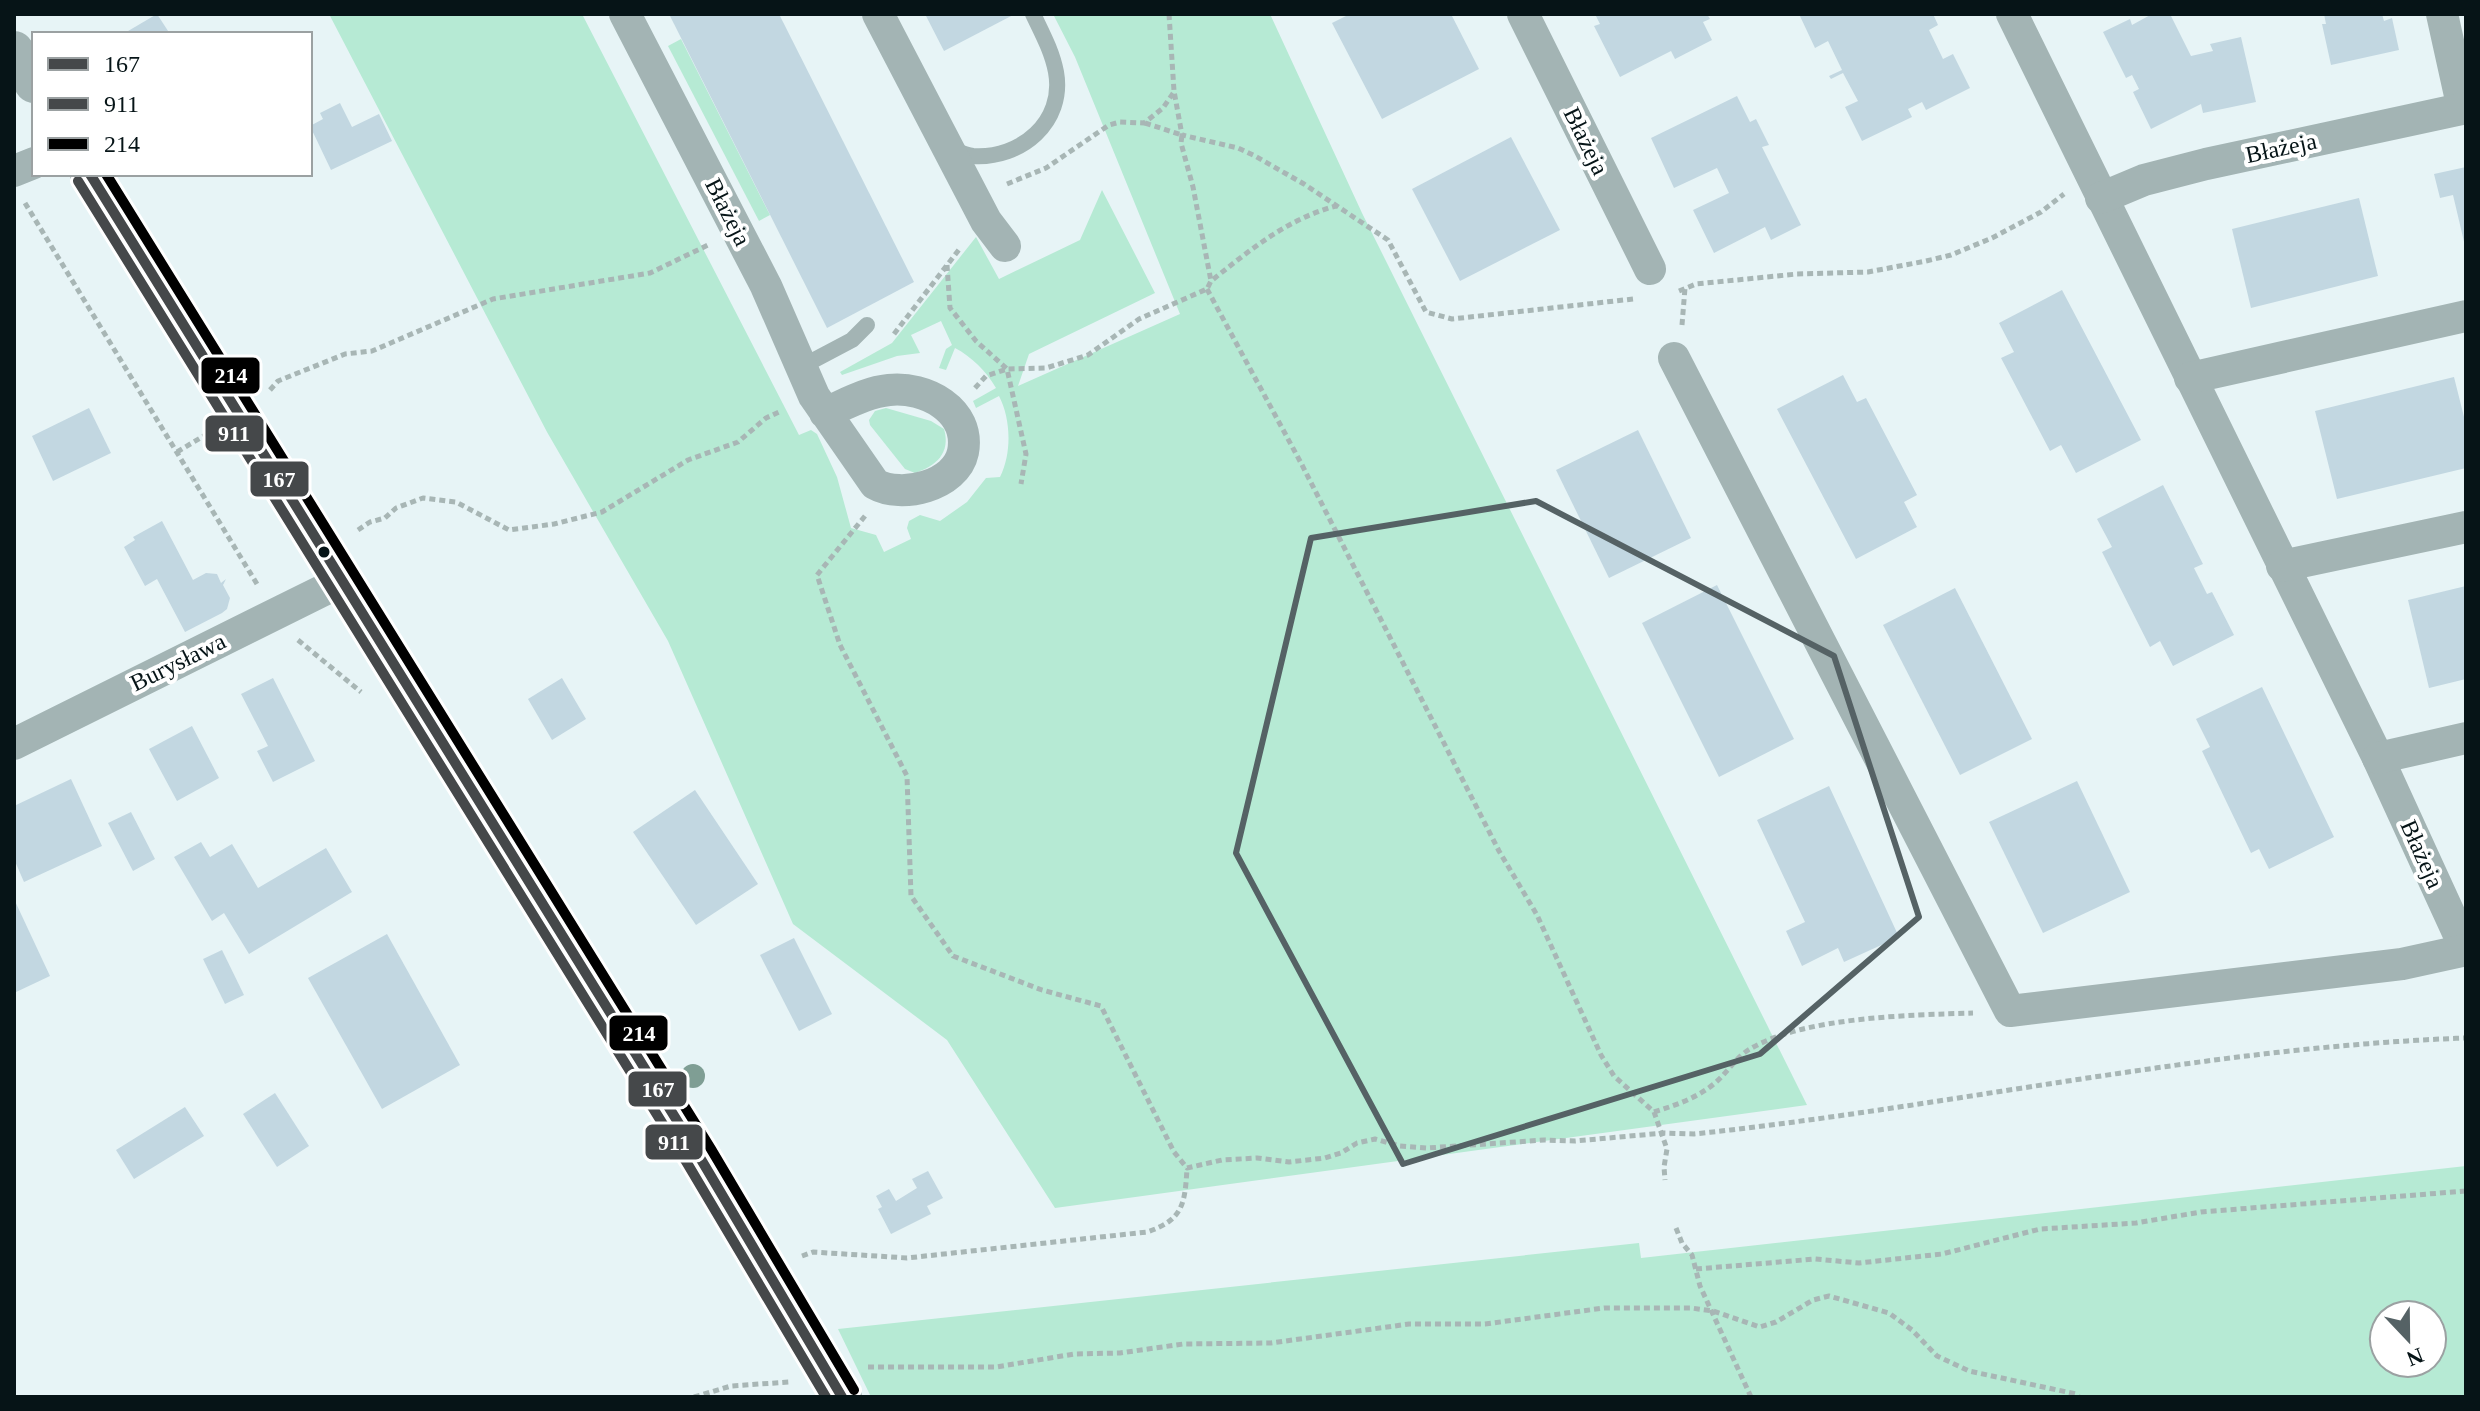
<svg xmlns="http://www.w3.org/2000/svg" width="2480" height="1411" font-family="Georgia,serif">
	<rect width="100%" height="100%" fill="#e7f4f6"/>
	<g fill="#b6ead4" fill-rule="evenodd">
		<path d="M329 14H582L799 435 811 430 817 434 837 477 851 528 876 535 884 552 911 539 907 528 909 521 920 515 940 521 967 502 986 478 1000 477C1012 453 1011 419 999 396L976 408 973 401 996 388C986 371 972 357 955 348L946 370 939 368 946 349 952 345 941 321 911 335 920 353 897 356 842 375 840 372 892 343 976 237 999 279 1080 240 1102 190 1155 293 1029 354 1018 386 1180 314 1075 57 1053 14H1270L1362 213 1807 1105 1055 1208 947 1040 793 924 668 641 547 432Z"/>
		<path d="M681 39 770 215 759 221 668 46Z"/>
		<path d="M886 408 931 421 944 429C951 453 936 466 915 473L905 469 870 425 869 420 875 411Z"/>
		<path d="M2466 1166V1397H871L838 1329 1639 1243 1641 1258ZM2384 1315H2432V1363H2384Z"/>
	</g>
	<g fill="#c2d7e1">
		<path d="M157 14 170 34H123Z"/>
		<path d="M669 14H779L914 282 827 328Z"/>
		<path d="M925 14H1015L944 51Z"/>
		<path d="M1350 14H1451L1479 69 1382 119 1332 23Z"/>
		<path d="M1595 14H1707L1710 19 1703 22 1712 40 1675 59 1671 51 1620 77 1594 26 1600 24Z"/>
		<path d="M1799 14H1933L1938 25 1929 30 1943 59 1953 54 1970 88 1926 110 1922 102 1908 109 1912 117 1862 141 1845 107 1858 101 1843 73 1831 79 1829 76 1842 70 1828 41 1815 48Z"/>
		<path d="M2152 14H2170L2191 56 2213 51 2210 44 2241 37 2256 102 2203 113 2201 104 2151 129 2133 92 2139 89 2132 75 2126 78 2103 32 2130 19 2132 25Z"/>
		<path d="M2324 14H2382L2384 21 2392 18 2399 50 2331 65 2322 24H2326Z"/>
		<path d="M1737 96 1750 122 1756 119 1769 145 1762 147 1801 225 1771 240 1765 227 1714 253 1693 210 1729 193 1717 168 1674 188 1651 138Z"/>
		<path d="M340 103 352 127 379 114 392 141 331 170 310 126 323 119 320 113Z"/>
		<path d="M1511 137 1560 230 1460 281 1412 189Z"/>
		<path d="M2466 167V246H2465L2453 195 2440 198 2434 174Z"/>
		<path d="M2359 198 2378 276 2251 308 2232 229Z"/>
		<path d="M2062 290 2141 440 2076 473 2061 445 2050 451 2001 358 2014 352 1999 323Z"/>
		<path d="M1843 375 1857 402 1866 398 1917 495 1904 502 1917 527 1856 559 1777 409Z"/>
		<path d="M2454 377 2466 425V468L2337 499 2315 411Z"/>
		<path d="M89 408 111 453 53 481 32 436Z"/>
		<path d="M1638 430 1691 538 1609 578 1556 470Z"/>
		<path d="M2163 485 2203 564 2194 568 2207 594 2212 592 2234 635 2173 666 2160 641 2150 647 2102 552 2112 547 2097 519Z"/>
		<path d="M162 521 193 580 206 573 217 574 221 583 226 579 223 585 230 598 227 609 222 613 185 632 157 579 145 586 124 547 135 540 133 537Z"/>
		<path d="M1717 585 1794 739 1719 777 1642 623Z"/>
		<path d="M2466 586V679L2429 688 2408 600Z"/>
		<path d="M1955 588 2032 739 1960 775 1883 625Z"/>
		<path d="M273 678 315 761 273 782 257 751 268 746 241 694Z"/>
		<path d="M562 678 586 719 552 740 528 699Z"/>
		<path d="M2262 687 2334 837 2269 869 2259 849 2251 853 2202 751 2210 747 2196 719Z"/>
		<path d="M192 726 219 778 177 801 149 749Z"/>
		<path d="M71 779 102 846 24 882 14 859V806Z"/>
		<path d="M2077 781 2130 892 2043 933 1989 822Z"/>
		<path d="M1829 786 1899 937 1844 962 1838 948 1802 966 1786 931 1805 922 1757 820Z"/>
		<path d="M695 790 758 884 696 925 633 832Z"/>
		<path d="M131 812 155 859 133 871 108 823Z"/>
		<path d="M201 842 210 857 232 844 258 888 326 848 352 892 249 954 224 913 212 921 174 857Z"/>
		<path d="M14 899 50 976 14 993Z"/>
		<path d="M387 934 460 1065 382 1109 308 978Z"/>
		<path d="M794 938 832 1014 799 1031 760 955Z"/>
		<path d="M222 950 244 995 225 1004 203 959Z"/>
		<path d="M275 1093 309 1146 277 1167 243 1114Z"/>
		<path d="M185 1107 204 1136 134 1179 116 1150Z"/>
		<path d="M928 1171 943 1198 927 1206 931 1214 891 1234 878 1209 882 1207 876 1196 889 1189 896 1201 917 1188 912 1179Z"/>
	</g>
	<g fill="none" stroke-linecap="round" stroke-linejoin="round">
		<g stroke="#a8b6b5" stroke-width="5" stroke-dasharray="6 4" stroke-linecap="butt">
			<path d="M1169 14 1174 91 1182 135 1238 148 1255 156 1304 184 1388 240 1426 312 1452 319 1633 299"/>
			<path d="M1145 123 1182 135 1181 143 1193 187 1211 281"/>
			<path d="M1007 184 1046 168 1109 125 1120 122 1144 123 1163 108 1174 92"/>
			<path d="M25 203 257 584"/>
			<path d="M947 265 950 308 976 341 1007 369 1026 454 1021 484"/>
			<path d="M1207 289 1301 463 1499 851 1537 915 1601 1055 1614 1076 1654 1112 1667 1149 1664 1167 1665 1180"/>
			<path d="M1679 291 1696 284 1797 274 1868 272 1926 261 1951 255 1992 238 2041 212 2064 194"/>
			<path d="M1682 325 1685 288"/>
			<path d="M894 334 961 247"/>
			<path d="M975 388 986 376 1007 369 1046 368 1088 355 1139 319 1207 289 1211 281C1250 250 1287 219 1336 206"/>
			<path d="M270 390 278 381 345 354 372 351 493 299 650 273 708 245"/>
			<path d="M177 452 207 434"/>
			<path d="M865 516 817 575 840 645 907 776 911 896 953 956 1042 990 1101 1006 1174 1152 1187 1168 1222 1160 1257 1158 1289 1162 1325 1158 1341 1153 1357 1143 1375 1139 1400 1146 1427 1148 1544 1140 1575 1141 1664 1133 1694 1134C1951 1107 2207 1047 2466 1038"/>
			<path d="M358 530 370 522 385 518 396 508 423 498 456 502 509 530 554 524 602 512 688 460 738 442 766 418 781 411"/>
			<path d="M298 640 361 692"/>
			<path d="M1654 1112C1676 1105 1697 1098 1715 1083 1727 1073 1736 1057 1750 1049 1803 1017 1910 1015 1973 1013"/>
			<path d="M1676 1228 1682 1243 1692 1255 1700 1286 1751 1397"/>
			<path d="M802 1256 813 1252 907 1258 1147 1232C1183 1220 1185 1204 1187 1168"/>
			<path d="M1696 1269 1815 1259 1859 1263 1942 1254 2040 1229 2136 1223 2201 1212 2466 1191"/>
			<path d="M868 1367H996L1074 1354 1120 1353 1183 1344 1271 1343 1409 1324H1485L1604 1308H1691L1713 1311 1760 1327 1776 1322 1813 1300 1829 1296 1889 1313 1912 1330 1937 1356 1969 1371 2076 1394 2079 1397"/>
			<path d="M694 1397 731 1386 789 1382"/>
		</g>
		<g stroke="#a3b4b4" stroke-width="16">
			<path d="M949 148C957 151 965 155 973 156 1021 159 1065 122 1056 72 1052 51 1042 33 1033 14"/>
			<path d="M799 368 852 340 867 325"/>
		</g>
		<g stroke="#a3b4b4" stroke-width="32">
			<path d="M625 14 766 286 814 396 875 484C901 499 956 486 963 452 971 410 925 386 889 390 867 392 846 404 825 413"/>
			<path d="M878 14 986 221 1005 246"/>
			<path d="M1523 14 1650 269"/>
			<path d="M2012 14 2378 758 2466 950"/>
			<path d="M2442 14 2463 109"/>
			<path d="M14 171 34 163"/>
			<path d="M2101 198 2144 180 2206 164 2466 108"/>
			<path d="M1674 358 2010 1011 2402 964 2466 950"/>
			<path d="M2190 378 2466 316"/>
			<path d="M2282 566 2466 527"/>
			<path d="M14 744 342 581"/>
			<path d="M2378 758 2466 738"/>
		</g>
		<g stroke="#a3b4b4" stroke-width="40">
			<path d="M14 51 34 83"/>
			<path d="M90 174 699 1156 842 1397"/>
		</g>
		<g stroke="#fff" stroke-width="16">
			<path id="bus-1" d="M90 174 699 1156 842 1397"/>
		</g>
		<g stroke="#fff" stroke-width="16">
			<path id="bus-2" d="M78 181 687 1163 826 1397"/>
		</g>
		<g stroke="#fff" stroke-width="16">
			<path id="bus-3" d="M106 174 711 1149 854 1390"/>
		</g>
		<use href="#bus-1" stroke="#45484a" stroke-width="10"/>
		<use href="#bus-2" stroke="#45484a" stroke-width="10"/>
		<use href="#bus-3" stroke="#000" stroke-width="10"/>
	</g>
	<circle fill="#7f9e94" cx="693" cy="1076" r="12"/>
	<path fill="none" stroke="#556265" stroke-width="6" stroke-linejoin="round" d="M1536 501 1834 656 1919 917 1760 1054 1403 1164 1236 853 1311 538Z"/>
	<circle fill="#061417" stroke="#fff" stroke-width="3" cx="324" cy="552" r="7"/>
	<g text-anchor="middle" stroke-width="8" stroke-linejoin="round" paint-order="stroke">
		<g font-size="24" fill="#061417" stroke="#fff">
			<text transform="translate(1586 141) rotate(64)" y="8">Błażeja</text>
			<text transform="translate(2281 148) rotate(-12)" y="8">Błażeja</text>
			<text transform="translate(728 212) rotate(63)" y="8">Błażeja</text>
			<text transform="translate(178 662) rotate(-26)" y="8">Burysława</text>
			<text transform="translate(2422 854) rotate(66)" y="8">Błażeja</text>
		</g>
	</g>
	<g stroke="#fff" stroke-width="3">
		<rect x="200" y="356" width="61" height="39" rx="8" fill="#000"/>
		<rect x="204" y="414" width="61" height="39" rx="8" fill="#45484a"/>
		<rect x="249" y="460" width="61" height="38" rx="8" fill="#45484a"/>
		<rect x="608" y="1014" width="61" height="38" rx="8" fill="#000"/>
		<rect x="627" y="1070" width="61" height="38" rx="8" fill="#45484a"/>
		<rect x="644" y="1123" width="60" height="38" rx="8" fill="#45484a"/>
	</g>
	<g font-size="22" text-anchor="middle" font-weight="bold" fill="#fff">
		<text x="231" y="383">214</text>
		<text x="234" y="441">911</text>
		<text x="279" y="487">167</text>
		<text x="639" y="1041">214</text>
		<text x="658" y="1097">167</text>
		<text x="674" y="1150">911</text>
	</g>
	<rect width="2480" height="1411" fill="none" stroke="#061417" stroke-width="32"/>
	<rect x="32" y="32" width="280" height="144" fill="#ffffff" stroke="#9ba1a2" stroke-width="2"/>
	<rect x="48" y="58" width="40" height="12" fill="#45484a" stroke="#9ba1a2" stroke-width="2"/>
	<text x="104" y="72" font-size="24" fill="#061417">167</text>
	<rect x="48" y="98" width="40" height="12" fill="#45484a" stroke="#9ba1a2" stroke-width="2"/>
	<text x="104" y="112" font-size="24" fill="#061417">911</text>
	<rect x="48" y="138" width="40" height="12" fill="#000000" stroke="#9ba1a2" stroke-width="2"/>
	<text x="104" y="152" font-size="24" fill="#061417">214</text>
	<g transform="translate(2408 1339) rotate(158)"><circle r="38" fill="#ffffff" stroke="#9ba1a2" stroke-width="2"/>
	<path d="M0-6L14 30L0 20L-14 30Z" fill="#556265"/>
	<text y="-12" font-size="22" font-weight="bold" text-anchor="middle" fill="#061417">N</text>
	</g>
</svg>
